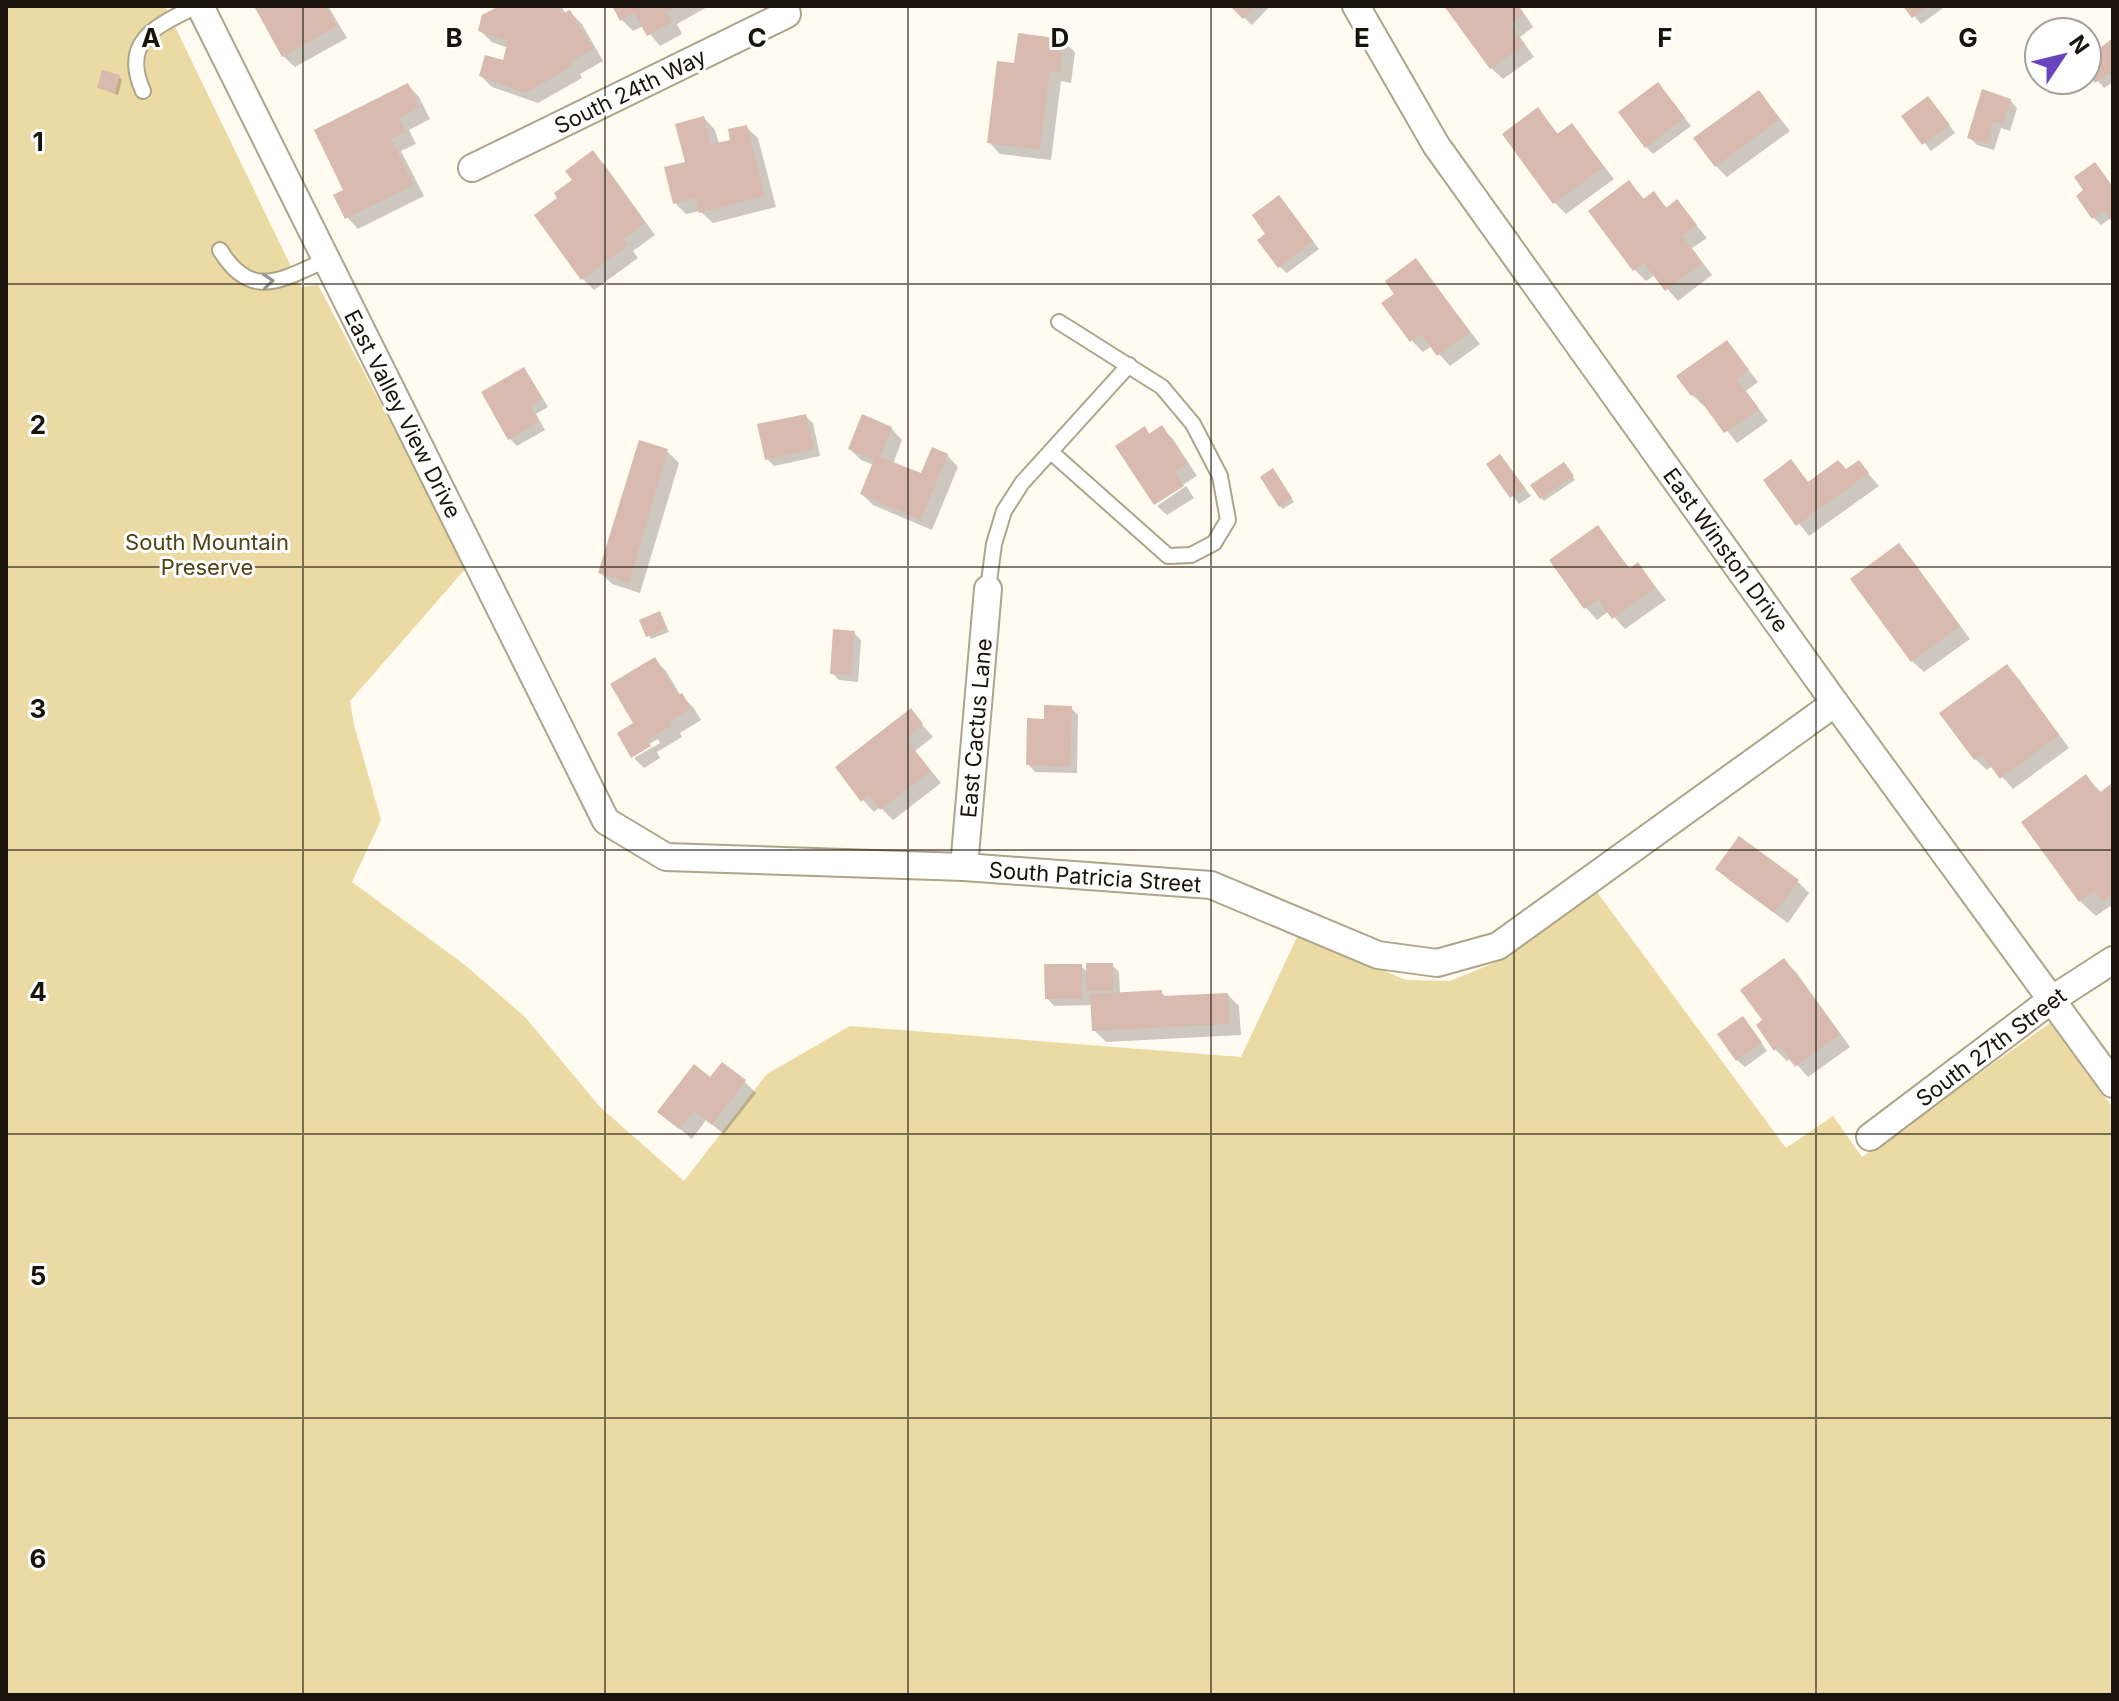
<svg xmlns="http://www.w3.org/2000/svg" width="2119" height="1701" font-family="Inter,sans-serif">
	<rect width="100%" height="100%" fill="#fffbf0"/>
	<path fill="#ecdaa4" d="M6 6H165L301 287 318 285 467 567 350 701 354 725 381 820 352 882 465 965 525 1017 600 1107 684 1181 767 1074 850 1026 1241 1057 1298 935 1406 980 1450 981 1504 959 1597 892 1786 1148 1833 1116 1862 1157 2050 1023 2113 1108V1695H6Z"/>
	<g fill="#0003">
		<path d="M256 6H328L347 38 295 67 283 56Z"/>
		<path d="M503 6H561L566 14 570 12 582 24 603 61 580 74 582 78 538 103 492 87 481 76 504 62 508 48 492 42 480 31Z"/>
		<path d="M615 6H709L677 24 682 34 660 46 643 26 633 31 622 20Z"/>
		<path d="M1232 6H1270L1252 25Z"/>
		<path d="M1446 6H1519L1533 27 1520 37 1534 57 1503 79 1491 68Z"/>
		<path d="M1906 6H1946L1921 24Z"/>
		<path d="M1063 41 1075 52 1071 83 1061 81 1051 160 1000 154 989 142 1016 65Z"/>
		<path d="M2113 41V82L2104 88 2087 68V60Z"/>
		<path d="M119 77 122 80 118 95 99 87Z"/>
		<path d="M408 85 419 97 430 119 409 130 416 144 401 151 424 196 358 229 347 217 346 191Z"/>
		<path d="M1665 92 1691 126 1653 154 1646 147Z"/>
		<path d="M1759 92 1790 131 1727 177 1716 166Z"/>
		<path d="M2010 100 2017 108 2010 131 2001 128 1994 150 1977 145 1970 138Z"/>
		<path d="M1935 106 1955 133 1931 151 1903 116Z"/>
		<path d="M1538 110 1559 135 1572 125 1614 179 1566 214 1555 203Z"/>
		<path d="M704 118 715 130 719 144 732 141 746 127 758 138 776 207 713 223 700 211 686 214 675 203Z"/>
		<path d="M593 153 604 164 655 235 633 251 638 258 594 290 583 279 560 198Z"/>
		<path d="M1629 183 1645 200 1654 194 1668 209 1677 202 1707 238 1692 248 1712 275 1678 301 1655 275 1646 281 1635 270 1591 211Z"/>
		<path d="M2113 187V220L2111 218 2101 225 2094 218Z"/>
		<path d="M1286 205 1319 249 1287 273 1279 266 1268 234Z"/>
		<path d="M1416 261 1480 344 1450 366 1432 346 1423 352 1412 341 1397 294Z"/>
		<path d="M1727 343 1758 382 1746 391 1768 421 1737 443 1706 405 1704 406 1692 395 1679 377Z"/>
		<path d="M523 370 530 377 548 407 536 414 545 430 517 446 510 439Z"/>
		<path d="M805 416 813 423 820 456 774 466 767 459Z"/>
		<path d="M891 428 902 440 893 464 922 476 947 455 958 467 932 530 873 505 862 494 874 465 861 460 850 449Z"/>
		<path d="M1162 428 1173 439 1197 476 1155 502 1144 429 1151 435Z"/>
		<path d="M667 451 679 463 640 593 612 584 601 573Z"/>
		<path d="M1500 456 1531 496 1519 504 1489 464Z"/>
		<path d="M1791 462 1809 483 1847 471 1858 462 1879 486 1809 536 1765 481Z"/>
		<path d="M1567 467 1575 480 1544 501 1541 498Z"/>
		<path d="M1276 474 1294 502 1283 509 1280 506Z"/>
		<path d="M1186 486 1194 498 1167 515 1157 506Z"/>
		<path d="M1598 528 1631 570 1638 565 1666 600 1625 629 1609 611 1597 620 1586 608 1552 560Z"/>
		<path d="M1899 546 1910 557 1970 639 1924 672 1912 661Z"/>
		<path d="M659 613 669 632 651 639 642 621Z"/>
		<path d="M854 633 861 640 858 682 839 680 832 673Z"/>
		<path d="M655 660 666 671 681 696 693 707 701 720 680 733 682 737 657 752 660 758 644 768 634 758 660 743 658 739 633 754 636 723Z"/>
		<path d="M2006 666 2018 678 2069 748 2013 789 1993 766 1987 770 1975 759Z"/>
		<path d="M1071 708 1078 715 1077 773 1035 772 1028 764 1045 721Z"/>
		<path d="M910 711 933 737 915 751 941 783 893 820 880 807 874 812 863 800Z"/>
		<path d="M2086 777 2102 793 2113 789V910L2110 906 2096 916 2080 901 2023 823Z"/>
		<path d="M1718 869 1798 882 1809 893 1788 923 1729 880Z"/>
		<path d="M1784 960 1796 972 1850 1047 1808 1077 1791 1058 1787 1061 1776 1050 1764 1020Z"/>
		<path d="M1112 965 1119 972 1120 994 1161 992 1167 998 1228 995 1239 1006 1241 1035 1106 1042 1094 1030 1093 1005 1054 1006 1047 998 1081 966 1088 973Z"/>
		<path d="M1750 1026 1767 1051 1745 1067 1737 1060Z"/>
		<path d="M711 1080 745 1082 756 1093 724 1134 706 1120 692 1139 660 1112Z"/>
	</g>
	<g fill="#d8baae">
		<path d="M254 6H325L337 26 282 57Z"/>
		<path d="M499 6H558L562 14 570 10 593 49 570 62 572 66 526 93 479 76 485 55 503 60 508 41 478 31 482 15Z"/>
		<path d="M612 6H677L667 12 672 22 647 36 634 13 620 21Z"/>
		<path d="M1230 6H1256L1243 19Z"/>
		<path d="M1444 6H1517L1524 14 1510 25 1524 45 1490 69Z"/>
		<path d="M1903 6H1929L1912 18Z"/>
		<path d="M1018 33 1064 39 1060 72 1050 71 1040 150 987 143 997 61 1014 63Z"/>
		<path d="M2113 38V79L2109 73 2095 83 2087 72V58Z"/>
		<path d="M102 70 120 75 115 93 97 88Z"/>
		<path d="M1658 82 1685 118 1645 148 1618 112Z"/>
		<path d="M408 83 420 107 399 118 406 132 391 139 414 185 345 219 333 195 343 190 314 130Z"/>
		<path d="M1982 89 2011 99 2003 125 1993 122 1987 144 1967 138Z"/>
		<path d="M1759 90 1780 119 1715 167 1693 138Z"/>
		<path d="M1928 96 1950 125 1922 145 1901 116Z"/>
		<path d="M1538 107 1557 134 1572 123 1604 167 1553 204 1502 134Z"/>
		<path d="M704 116 711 144 730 140 728 129 747 125 765 196 699 213 695 198 673 204 664 167 685 162 675 124Z"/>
		<path d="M593 150 645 223 623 239 629 245 581 280 534 215 557 198 554 193 572 180 565 171Z"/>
		<path d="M2095 162 2113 187V223L2104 211 2092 219 2076 196 2083 190 2074 177Z"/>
		<path d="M1629 180 1643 199 1654 191 1666 208 1677 199 1697 225 1682 236 1702 263 1665 291 1644 263 1633 271 1588 211Z"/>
		<path d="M1279 195 1313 241 1278 268 1257 240 1265 234 1252 215Z"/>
		<path d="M1416 258 1470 332 1437 356 1421 334 1410 342 1381 303 1394 294 1385 281Z"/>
		<path d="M1727 340 1749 370 1737 379 1759 409 1724 433 1695 393 1691 396 1676 376Z"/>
		<path d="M524 367 542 399 530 406 539 422 508 440 481 392Z"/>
		<path d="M806 414 814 449 765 460 757 424Z"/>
		<path d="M862 414 892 427 880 457 921 473 932 447 948 454 921 520 860 494 874 460 848 449Z"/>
		<path d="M1162 425 1188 464 1175 472 1184 486 1154 505 1115 446 1145 426 1149 434Z"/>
		<path d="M639 440 668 449 629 583 598 573Z"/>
		<path d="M1500 454 1525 488 1510 498 1486 464Z"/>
		<path d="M1791 459 1808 482 1838 460 1846 469 1859 460 1869 473 1796 526 1763 480Z"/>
		<path d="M1564 462 1574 476 1540 499 1530 485Z"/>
		<path d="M1273 468 1292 498 1279 507 1260 477Z"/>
		<path d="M1598 525 1629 569 1638 562 1656 588 1612 619 1598 599 1584 609 1549 560Z"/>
		<path d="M1899 543 1960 626 1911 662 1850 579Z"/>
		<path d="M660 611 667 628 646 637 639 620Z"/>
		<path d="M833 629 855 631 851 675 830 674Z"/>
		<path d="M655 657 678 695 682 693 691 708 670 721 672 725 647 740 651 746 631 758 617 733 633 723 610 684Z"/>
		<path d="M2007 664 2059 735 2000 779 1982 755 1974 760 1939 713Z"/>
		<path d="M1044 705 1072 706 1070 767 1026 765 1027 718 1044 719Z"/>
		<path d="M911 708 923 724 906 739 931 771 880 810 869 795 861 802 835 767Z"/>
		<path d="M2086 774 2099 793 2111 784 2113 787V894L2102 902 2094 891 2079 902 2021 822Z"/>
		<path d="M1739 836 1799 880 1775 913 1715 869Z"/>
		<path d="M1784 958 1840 1034 1795 1067 1780 1046 1774 1051 1756 1025 1762 1020 1740 990Z"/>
		<rect x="1086" y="963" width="27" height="28"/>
		<path d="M1044 964H1082V999H1045Z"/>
		<path d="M1162 990V996L1228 993 1230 1024 1092 1031 1090 994Z"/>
		<path d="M1743 1016 1762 1043 1736 1061 1717 1034Z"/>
		<path d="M722 1062 746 1080 712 1125 694 1111 679 1129 657 1112 694 1064 710 1077Z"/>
	</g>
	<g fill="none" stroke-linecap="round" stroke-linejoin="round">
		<g stroke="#ada48a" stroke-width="18">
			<g id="lane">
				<path d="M143 91C120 40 158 25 197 6"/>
				<path d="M220 250C251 301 281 280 326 260"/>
				<path d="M1051 452 1168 556 1191 555 1214 543 1228 520 1220 476 1193 424 1162 387 1059 322"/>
				<path d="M988 589 994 544 1004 511 1022 483 1129 365"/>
			</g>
		</g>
		<g stroke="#ada48a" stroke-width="30">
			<g id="street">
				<path d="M200 6 606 821 666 857 964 867 1211 885 1378 955 1437 963 1498 946 1835 703"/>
				<path d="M1356 6 1436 145 1835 703 2113 1084"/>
				<path d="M472 168 787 14 785 6"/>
				<path d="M964 867 988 589"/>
				<path d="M1870 1137 2051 1000 2113 960"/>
			</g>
		</g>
		<use href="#lane" stroke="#fff" stroke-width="14"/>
		<use href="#street" stroke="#fff" stroke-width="26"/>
	</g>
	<defs><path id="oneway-chevron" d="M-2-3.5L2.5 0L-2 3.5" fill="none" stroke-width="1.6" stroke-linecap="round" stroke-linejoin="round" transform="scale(2)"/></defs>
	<use stroke="#979591" href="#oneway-chevron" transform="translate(268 281) rotate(-5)"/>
	<path fill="none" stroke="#18140a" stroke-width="2" stroke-opacity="0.55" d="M303 6V1695M605 6V1695M908 6V1695M1211 6V1695M1514 6V1695M1816 6V1695M6 284H2113M6 567H2113M6 850H2113M6 1134H2113M6 1418H2113"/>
	<g text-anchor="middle" stroke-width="6" stroke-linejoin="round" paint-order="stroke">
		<g font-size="22" fill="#18140a" stroke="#fff">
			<text transform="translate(630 91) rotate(-26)" y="8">South 24th Way</text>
			<text transform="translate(403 414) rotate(63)" y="8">East Valley View Drive</text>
			<text transform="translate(1726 550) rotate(54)" y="8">East Winston Drive</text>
			<text transform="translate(976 728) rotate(-85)" y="8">East Cactus Lane</text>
			<text transform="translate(1095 877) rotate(4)" y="8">South Patricia Street</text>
			<text transform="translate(1991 1047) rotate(-37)" y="8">South 27th Street</text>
		</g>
		<g font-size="22" fill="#504214" stroke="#fff">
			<text x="207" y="550">South Mountain<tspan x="207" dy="25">Preserve</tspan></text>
		</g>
	</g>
	<g font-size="26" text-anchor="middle" font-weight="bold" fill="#18140a" stroke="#fff" stroke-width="6" stroke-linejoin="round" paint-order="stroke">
		<text x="151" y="47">A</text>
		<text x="454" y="47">B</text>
		<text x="757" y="47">C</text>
		<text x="1060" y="47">D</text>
		<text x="1362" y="47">E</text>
		<text x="1665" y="47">F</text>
		<text x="1968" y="47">G</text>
		<text x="38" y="151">1</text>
		<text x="38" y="434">2</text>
		<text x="38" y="718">3</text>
		<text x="38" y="1001">4</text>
		<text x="38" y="1285">5</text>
		<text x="38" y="1568">6</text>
	</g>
	<rect width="2119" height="1701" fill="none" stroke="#18140a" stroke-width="16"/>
	<g transform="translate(2063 56) rotate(55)"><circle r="38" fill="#ffffff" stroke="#a3a19d" stroke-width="2"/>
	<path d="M0-6L14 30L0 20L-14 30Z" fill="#6844bd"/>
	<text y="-12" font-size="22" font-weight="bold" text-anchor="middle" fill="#18140a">N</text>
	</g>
</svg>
